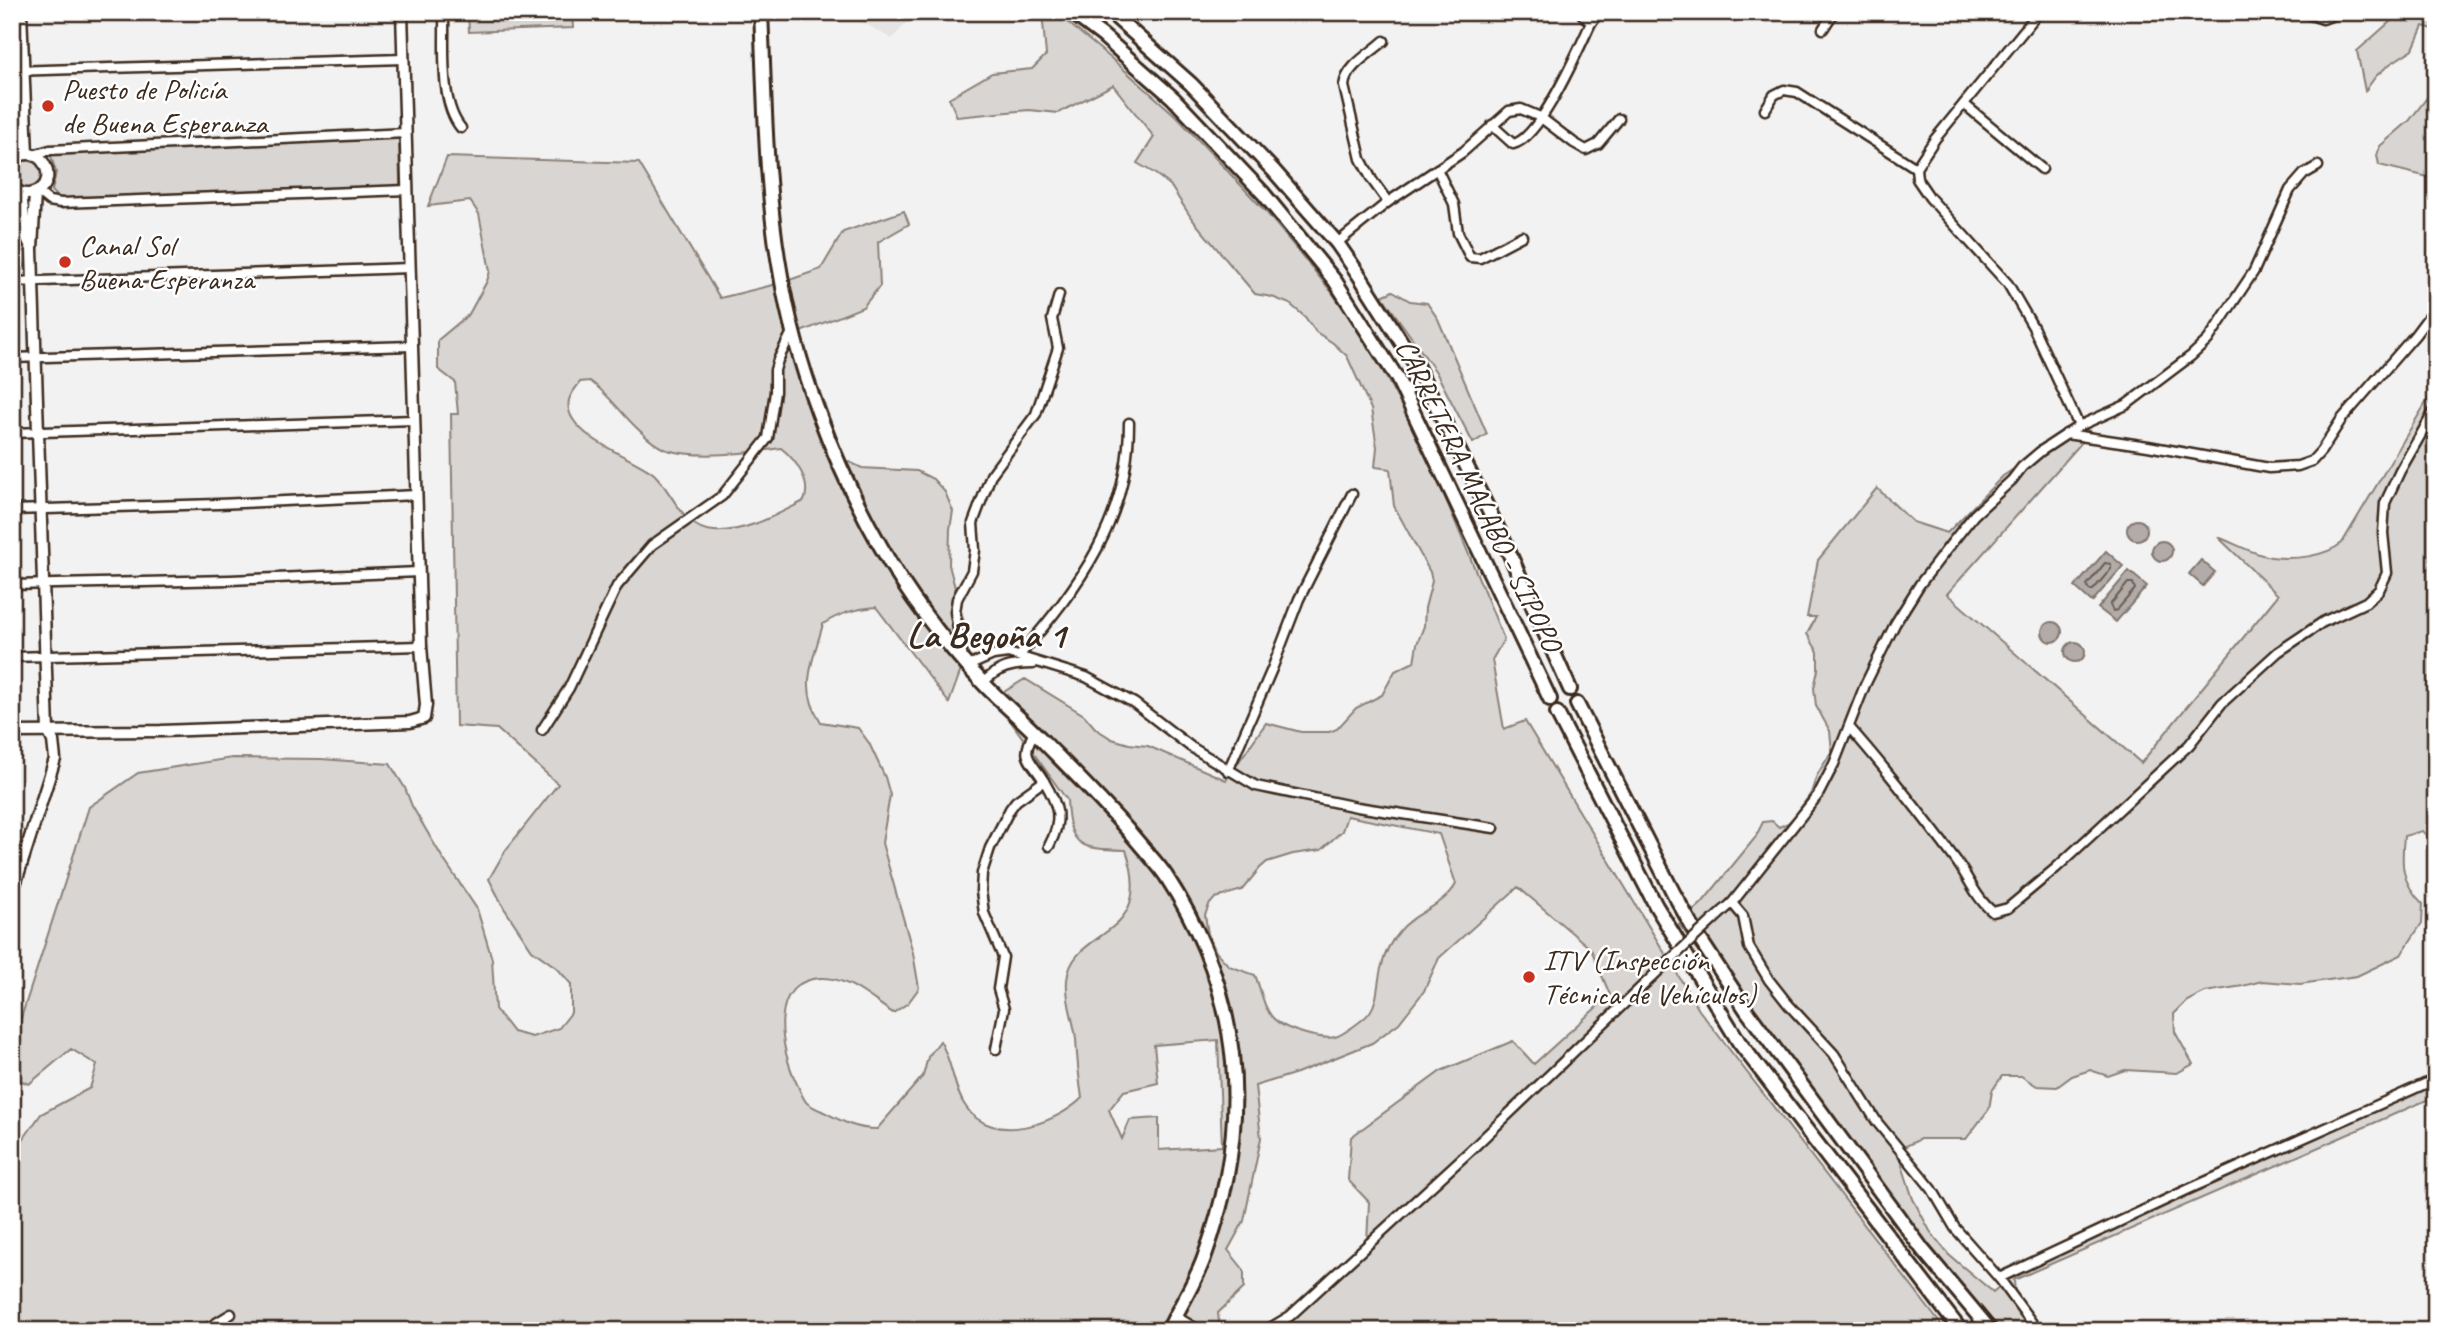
<svg xmlns="http://www.w3.org/2000/svg" width="2448" height="1343" font-family="Caveat,sans-serif">
	<rect width="100%" height="100%" fill="#f3f2f2"/>
	<filter id="ink" filterUnits="userSpaceOnUse"><feTurbulence type="fractalNoise" baseFrequency=".0143" numOctaves="2"/><feDisplacementMap in="SourceGraphic" scale="14" xChannelSelector="R" yChannelSelector="G"/><feConvolveMatrix kernelMatrix="1 2 1 2 8 2 1 2 1" color-interpolation-filters="sRGB"/></filter>
	<g filter="url(#ink)">
		<path fill="#e6e3e2" d="M845 12H916L892 39Z"/>
		<g fill="#d8d5d2" stroke="#8a8078" stroke-width="2" fill-rule="evenodd">
			<path d="M468 12H572L573 28 469 32Z"/>
			<path d="M1042 12H1055L1112 59 1175 115 1267 213 1331 291 1368 344 1425 449 1504 639 1492 660 1504 729 1525 721 1699 1010 1946 1331H1259L1286 1318 1367 1242 1369 1202 1348 1180 1351 1137 1441 1071 1513 1041 1534 1064 1610 995 1591 949 1518 887 1439 958 1424 991 1399 1023 1372 1043 1297 1073 1255 1086 1261 1138 1244 1221 1228 1250 1244 1270V1288L1218 1313 1220 1331H12V1155L41 1114 90 1088 97 1065 71 1049 29 1084 12 1077V1046L89 807 138 773 232 758 321 759 390 764 405 788 412 806 442 857 477 909 492 959 495 1009 513 1032 532 1037 559 1028 571 1013V984L557 968 532 950 504 908 489 879 505 851 558 784 497 729 456 726 451 414H458L455 382 438 369V340L469 314 487 281 490 271 479 214 470 201 428 206 447 157 639 163 720 298 781 283 821 269 843 232 904 211 909 224 878 242 880 286 863 307 798 333 845 460 862 468 917 471 933 479 945 492 953 511 950 529 949 565 970 645 949 703 876 607C855 609 840 613 823 624 813 662 798 687 821 722L858 728 869 743 885 777 890 795 882 843 913 953 919 988 908 1003 893 1013C871 999 849 977 821 978 766 981 781 1052 797 1084 800 1090 803 1099 807 1103 811 1106 817 1109 822 1111 841 1121 855 1129 877 1129L923 1076 928 1057 940 1041C953 1062 953 1089 966 1107 992 1146 1056 1124 1082 1098 1079 1078 1077 1059 1076 1039 1074 1020 1065 1000 1067 980 1072 926 1157 942 1126 850 1082 849 1069 849 1067 800L994 698 1025 679 1084 715 1096 729 1112 739 1129 744 1148 746 1226 780 1266 723 1301 732H1329L1337 729 1356 708 1382 695 1395 671 1414 662 1417 644 1424 626 1425 608 1432 581 1430 572 1394 506 1390 469 1375 467 1377 447 1371 409 1347 356 1333 343 1316 332 1305 317 1290 304 1272 297 1255 294 1192 219 1170 185 1154 173 1137 163 1154 137 1113 85 1058 113 1029 110 957 117 949 98 992 73 1032 69 1046 55ZM590 381C610 395 622 415 640 431 647 438 658 447 667 450 698 459 749 453 781 448 796 460 812 482 804 501 778 514 745 533 714 531 683 530 673 492 654 474 636 458 561 435 569 400 570 394 577 387 580 382ZM1347 816 1439 834 1456 884C1445 906 1414 912 1399 932 1391 941 1385 953 1382 965 1377 980 1379 999 1370 1012 1366 1018 1343 1035 1335 1037 1321 1040 1285 1030 1274 1019 1263 1008 1261 989 1255 975L1229 966 1216 952 1208 934 1205 915 1209 905 1215 898 1242 890 1260 868 1267 862 1293 854 1321 850 1342 831ZM1218 1040 1222 1146 1159 1150V1118L1130 1120 1122 1139 1109 1110 1124 1091 1158 1083 1154 1045Z"/>
			<path d="M2401 12H2436V30L2423 26 2413 49 2390 64 2376 76 2365 91 2357 51Z"/>
			<path d="M12 74 20 81 21 139 12 151Z"/>
			<path d="M2436 86V179L2379 165 2377 155 2380 146 2409 121Z"/>
			<path d="M399 136 400 186 85 198H59L52 191 56 172 50 153Z"/>
			<circle cx="28" cy="174" r="16"/>
			<path d="M12 197 17 209 24 267 20 272 13 275Z"/>
			<path d="M1393 291 1410 301 1427 303 1438 319 1487 434 1473 443 1436 372 1382 296Z"/>
			<path d="M2436 386V845L2422 831 2404 836C2401 865 2401 882 2423 904L2422 923 2401 955 2357 976 2300 984 2262 981 2243 986 2205 992 2187 1001 2174 1014 2175 1032 2193 1064 2177 1073 2125 1070 2108 1076 2090 1070 2072 1076 2057 1087 2037 1086 2021 1076H2002L1992 1091 1989 1109 1966 1139H1920L1904 1147 1902 1165 1913 1199 1930 1231 1949 1255 1993 1292 2028 1261 2143 1206 2436 1074V1096L2014 1280 2015 1294 2042 1331H2000L1925 1244 1783 1069 1679 924 1702 903 1755 838 1763 822 1772 821 1779 827 1788 823 1795 816 1811 793 1817 775 1832 751 1830 731 1816 706 1814 688 1818 670V652L1807 634 1816 617H1807L1818 560 1877 488 1913 522 1947 533 2003 476 2079 426 2091 432 1947 594 2141 763 2278 595 2218 537C2234 543 2254 555 2271 557 2294 560 2324 557 2342 543Z"/>
		</g>
		<g fill="#b2aba7" stroke="#827770" stroke-width="2">
			<circle cx="2137" cy="530" r="10"/>
			<circle cx="2162" cy="551" r="10"/>
			<path d="M2106 551 2123 566 2092 602 2075 587Z"/>
			<path d="M2201 560 2215 572 2203 586 2189 574Z"/>
			<path d="M2129 571 2147 586 2116 622 2098 608Z"/>
			<circle cx="2052" cy="632" r="10"/>
			<circle cx="2075" cy="652" r="10"/>
		</g>
		<g fill="none" stroke-linecap="round" stroke-linejoin="round">
			<g stroke="#6b5e55" stroke-width="2">
				<path d="M2105 563 2111 564V569L2093 590H2089L2087 585Z"/>
				<path d="M2128 583H2133L2135 589 2117 610 2113 611 2110 605Z"/>
			</g>
			<g stroke="#3b2a1e" stroke-width="13">
				<g id="minor">
					<path d="M444 12C445 46 439 102 461 128"/>
					<path d="M1580 12 1591 23"/>
					<path d="M2039 12 1935 139 1916 168 1917 179 1930 198 2008 284 2033 327 2079 426"/>
					<path d="M2301 12 2323 19 2341 12"/>
					<path d="M1823 29 1834 12"/>
					<path d="M1384 41C1370 54 1346 66 1344 86L1361 159 1372 180 1388 202"/>
					<path d="M12 71 403 59"/>
					<path d="M1964 104 2042 169"/>
					<path d="M1765 110 1774 95 1784 90 1797 92 1916 168"/>
					<path d="M1492 125 1513 144C1540 139 1579 48 1591 23L1599 12"/>
					<path d="M33 155 50 150 406 133"/>
					<path d="M1437 169 1454 204 1458 233 1470 257 1480 258 1522 236"/>
					<path d="M38 192 49 201 61 203 407 190"/>
					<path d="M1337 243 1388 202 1463 152 1509 111 1521 109 1540 117 1574 143 1586 150 1598 144 1619 119"/>
					<path d="M12 282 410 268"/>
					<path d="M12 358 412 346"/>
					<path d="M12 433 414 420"/>
					<path d="M2066 434 2148 446 2269 468 2298 466 2312 461 2321 451 2341 420 2415 335 2436 307"/>
					<path d="M12 510 218 504 417 495"/>
					<path d="M12 585 230 580 419 572"/>
					<path d="M1020 655C1080 585 1129 520 1129 423"/>
					<path d="M12 657 421 646"/>
					<path d="M963 659 955 612 957 599 972 571 975 550 973 523 991 475 1036 414 1058 348 1052 319 1059 295"/>
					<path d="M968 666 993 655 1008 653 1086 677 1134 703 1191 747 1256 786 1357 807 1494 828"/>
					<path d="M983 683C998 667 1012 664 1033 664"/>
					<path d="M1849 727C1887 770 1921 814 1955 859 1968 876 1976 899 1993 912L2008 908 2056 868 2189 745 2222 703 2278 652 2323 622 2366 602 2379 590 2387 573 2383 533 2385 503 2400 471 2436 408"/>
					<path d="M542 730 569 688 617 586 652 545 722 496 768 438 775 392V370L778 360 793 330"/>
					<path d="M1228 771 1272 669 1299 599 1352 494"/>
					<path d="M1044 781C1059 806 1063 820 1049 846"/>
					<path d="M1732 903 1818 795 1834 764 1865 685 1895 624 1920 584 1954 540 1974 515 2012 480 2022 467 2041 451 2079 426 2126 405 2191 356 2208 340 2254 271 2290 190 2304 174 2318 166"/>
					<path d="M1723 911 1732 903 1743 916 1749 947 1769 980 1788 1004 1834 1054 1877 1122 1932 1189 1955 1228 1999 1278 2038 1331"/>
					<path d="M996 1049 1004 1009 998 989 1003 957 984 913 981 891 982 873 990 848 1010 809 1016 801 1044 781C1030 758 1020 759 1034 732"/>
					<path d="M1999 1278 2189 1189 2436 1079"/>
					<path d="M1175 1316 1200 1331"/>
					<path d="M203 1331 231 1314"/>
					<path d="M1265 1331 1290 1316 1472 1149 1654 975"/>
				</g>
			</g>
			<g stroke="#3b2a1e" stroke-width="15">
				<g id="tertiary">
					<path d="M21 12 27 154"/>
					<path d="M12 161C41 136 63 185 33 193 24 196 18 192 12 187"/>
					<path d="M21 193 26 236 31 247"/>
					<path d="M12 732 161 731 410 722 424 718 426 705 421 646 402 12"/>
					<path d="M12 894 55 759 53 741 48 731 33 282 32 249 35 193"/>
				</g>
			</g>
			<g stroke="#3b2a1e" stroke-width="18">
				<path id="primary" d="M761 12C765 98 765 186 780 270 795 364 834 465 881 547 908 596 945 643 983 683 1000 701 1019 717 1036 734 1071 770 1106 804 1138 842 1147 853 1158 864 1166 876 1245 997 1253 1124 1204 1258 1195 1283 1179 1307 1168 1331"/>
			</g>
			<g stroke="#3b2a1e" stroke-width="18">
				<g id="trunk">
					<path d="M1071 12 1103 36 1173 98 1263 193 1335 281 1397 378 1550 699"/>
					<path d="M1110 12 1191 84 1274 171 1337 243 1359 275 1416 365 1503 539 1570 689"/>
					<path d="M1577 704 1674 894 1697 935 1747 1011 1923 1250 1991 1331"/>
					<path d="M1557 713 1656 906 1739 1042 1961 1331"/>
				</g>
			</g>
			<use href="#minor" stroke="#fff" stroke-width="8"/>
			<use href="#tertiary" stroke="#fff" stroke-width="10"/>
			<use href="#primary" stroke="#fff" stroke-width="12"/>
			<use href="#trunk" stroke="#fff" stroke-width="12"/>
			<g stroke="#3b2a1e" stroke-width="13" stroke-linecap="butt">
				<path id="minor-bridge" d="M1654 975 1723 911"/>
			</g>
			<use href="#minor-bridge" stroke="#fff" stroke-width="8"/>
		</g>
	</g>
	<g fill="#c8321e" stroke="#fff" stroke-width="2.5">
		<circle cx="48" cy="106" r="7"/>
		<circle cx="65" cy="262" r="7"/>
		<circle cx="1529" cy="977" r="7"/>
	</g>
	<g text-anchor="middle" stroke-width="5" stroke-linejoin="round" paint-order="stroke">
		<g font-size="30" fill="#3b2a1e" stroke="#fff" text-anchor="start">
			<text x="62" y="99">Puesto de Policía<tspan x="62" dy="34">de Buena Esperanza</tspan></text>
			<text x="79" y="255">Canal Sol<tspan x="79" dy="34">Buena Esperanza</tspan></text>
			<text x="1543" y="970">ITV (Inspección<tspan x="1543" dy="34">Técnica de Vehículos)</tspan></text>
		</g>
		<g font-size="30" fill="#3b2a1e" stroke="#fff">
			<text transform="translate(1479 495) rotate(64)" y="10">CARRETERA MALABO - SIPOPO</text>
		</g>
		<g font-size="37" font-weight="bold" fill="#3b2a1e" stroke="#fff">
			<text x="986" y="647">La Begoña 1</text>
		</g>
	</g>
	<rect width="2448" height="1343" fill="none" stroke="#fff" stroke-width="42"/>
	<rect x="21" y="21" width="2406" height="1301" fill="none" stroke="#3b2a1e" stroke-width="2.5" filter="url(#ink)"/>
</svg>
